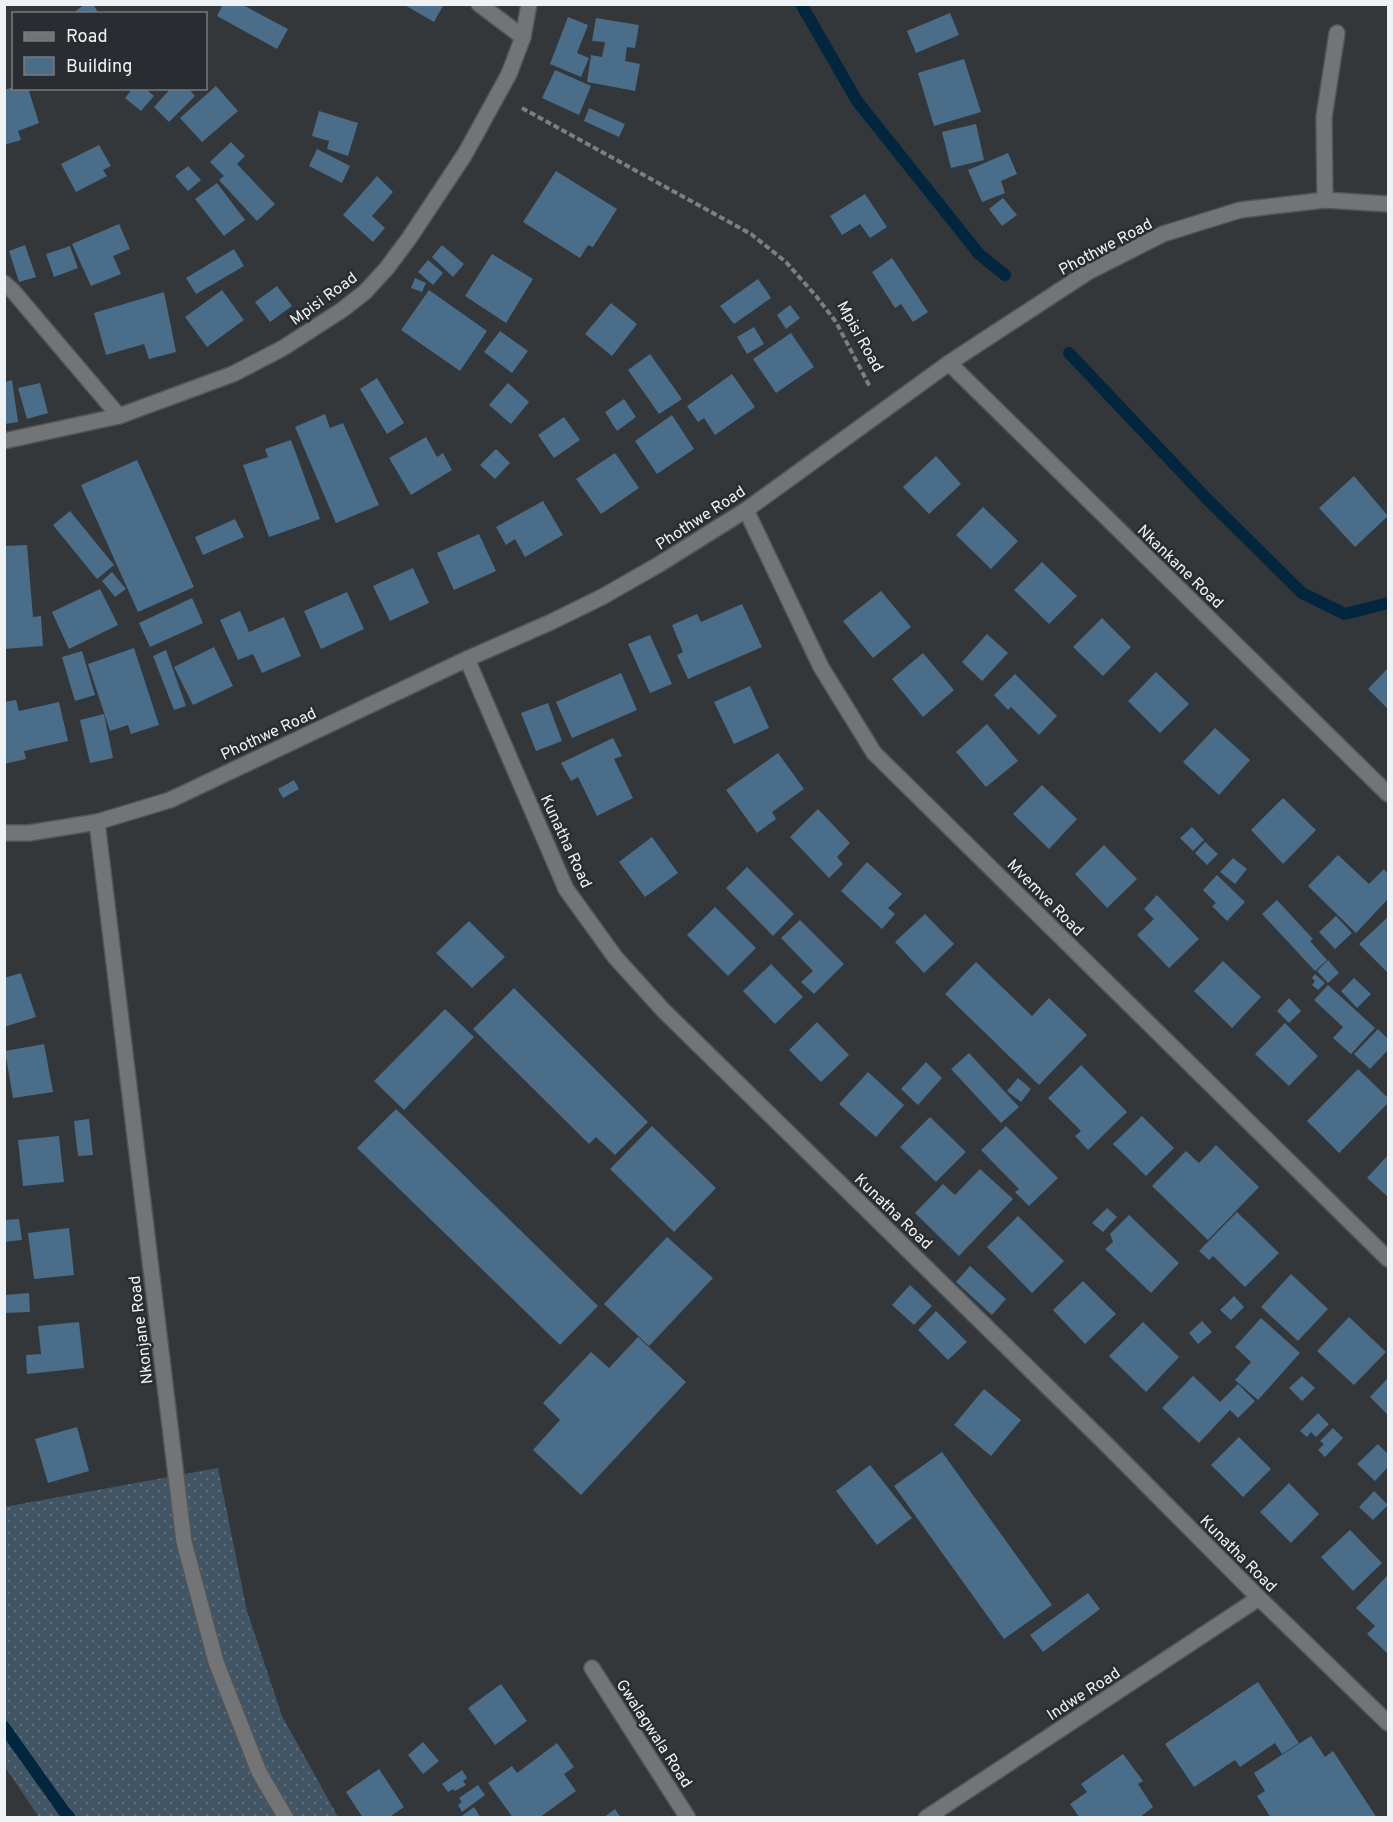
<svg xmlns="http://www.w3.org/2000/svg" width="1393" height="1822" font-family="Overpass,sans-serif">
	<defs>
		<pattern id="grass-dots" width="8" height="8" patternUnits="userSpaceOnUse" patternTransform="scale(1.5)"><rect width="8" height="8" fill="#415565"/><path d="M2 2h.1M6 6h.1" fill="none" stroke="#5d6e7c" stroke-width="1.8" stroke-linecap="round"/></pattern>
	</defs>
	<rect width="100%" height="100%" fill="#33373a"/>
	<path fill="url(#grass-dots)" d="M218 1468 247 1611 282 1716 338 1817H39L5 1767 4 1507Z"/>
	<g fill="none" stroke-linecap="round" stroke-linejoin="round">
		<g stroke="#03263f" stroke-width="12">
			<path d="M801 4 857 101 979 254 1005 275"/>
			<path d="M1069 353 1207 499 1302 593 1345 614 1388 603"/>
			<path d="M4 1727 63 1810 70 1818"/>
		</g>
	</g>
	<g fill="#4a6d89">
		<path d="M85 4H93L99 14H72Z"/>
		<path d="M223 4H241L288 29 277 49 217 16Z"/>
		<path d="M403 4H444L434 22Z"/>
		<path d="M950 13 959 35 916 53 907 31Z"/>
		<path d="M568 17 588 25 577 53 589 58 581 77 550 64Z"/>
		<path d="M596 18 639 25 635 48 627 47 625 61 640 64 635 91 587 82 591 55 602 57 605 42 592 41Z"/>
		<path d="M964 59 981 112 934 126 918 73Z"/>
		<path d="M555 70 591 86 579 115 542 98Z"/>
		<path d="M216 86 238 111 202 142 180 118Z"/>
		<path d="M14 87 28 88 39 123 18 131 21 140 4 145V98H6L4 90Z"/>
		<path d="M133 88H145L154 96 141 111 125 98Z"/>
		<path d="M171 88H188L195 96 169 122 154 107Z"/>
		<path d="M589 108 625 124 619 137 584 121Z"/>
		<path d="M319 111 358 123 348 156 327 149 329 141 312 136Z"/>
		<path d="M976 124 984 160 951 168 942 132Z"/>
		<path d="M231 142 245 156 237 164 275 204 257 221 219 180 224 176 210 162Z"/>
		<path d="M99 145 111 166 103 170 107 176 76 192 61 164Z"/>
		<path d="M317 149 350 166 342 183 309 166Z"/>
		<path d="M1008 153 1017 174 1001 181 1005 193 982 202 968 170Z"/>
		<path d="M188 166 201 180 188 191 175 176Z"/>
		<path d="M556 171 617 209 593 247 588 245 580 258 523 222Z"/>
		<path d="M377 176 393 192 372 216 385 228 373 242 343 215Z"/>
		<path d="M217 183 245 220 224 236 195 199Z"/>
		<path d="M865 194 887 227 870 238 860 224 842 235 830 216Z"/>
		<path d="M1003 198 1017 215 1002 226 989 209Z"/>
		<path d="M119 224 130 249 113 256 121 274 91 286 72 244Z"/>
		<path d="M25 245 36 277 19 282 9 251Z"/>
		<path d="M442 245 464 264 453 277 432 257Z"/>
		<path d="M70 246 78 268 54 277 46 254Z"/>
		<path d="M234 249 244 266 196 294 186 278Z"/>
		<path d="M492 254 533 279 506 323 465 296Z"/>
		<path d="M892 258 928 312 913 322 901 304 895 308 872 272Z"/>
		<path d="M428 260 443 273 433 285 418 272Z"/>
		<path d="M415 278 426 283 422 292 411 288Z"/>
		<path d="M758 279 771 298 734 324 720 306Z"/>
		<path d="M277 286 292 306 270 322 255 302Z"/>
		<path d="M222 290 244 320 207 347 185 317Z"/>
		<path d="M429 290 487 331 460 371 401 330Z"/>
		<path d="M164 292 176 352 149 359 144 344 106 355 94 313Z"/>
		<path d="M611 303 637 324 612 356 585 334Z"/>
		<path d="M790 305 800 318 786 329 777 315Z"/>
		<path d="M754 327 764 344 747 354 737 337Z"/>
		<path d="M500 331 528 351 512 373 484 352Z"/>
		<path d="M791 333 814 367 776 393 753 359Z"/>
		<path d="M650 354 682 399 659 414 628 370Z"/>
		<path d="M732 374 755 407 715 435 704 418 698 422 687 406Z"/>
		<path d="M377 378 404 423 387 434 360 389Z"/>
		<path d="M12 380 18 422 5 424V382Z"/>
		<path d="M40 383 48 413 27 419 18 388Z"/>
		<path d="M508 383 529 402 511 424 489 405Z"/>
		<path d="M624 399 636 417 617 431 605 412Z"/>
		<path d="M325 414 330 428 343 423 379 505 336 523 295 427Z"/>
		<path d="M672 415 694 449 657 474 635 441Z"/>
		<path d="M564 417 580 440 554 458 538 435Z"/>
		<path d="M426 437 437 457 443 453 452 470 411 495 389 458Z"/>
		<path d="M291 440 320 519 269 537 243 465 268 457 265 449Z"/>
		<path d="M496 449 510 463 495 479 480 465Z"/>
		<path d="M615 453 639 488 601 514 576 479Z"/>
		<path d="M936 456 961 484 929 514 903 487Z"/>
		<path d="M137 460 194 587 138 612 81 485Z"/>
		<path d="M1354 476 1388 516 1355 547 1319 508Z"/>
		<path d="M543 501 563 535 525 557 515 539 506 545 496 527Z"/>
		<path d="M983 507 1018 541 991 569 956 535Z"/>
		<path d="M70 511 114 565 97 579 53 525Z"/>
		<path d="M235 519 244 537 203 555 195 537Z"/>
		<path d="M479 534 496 571 454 590 437 553Z"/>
		<path d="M27 545 33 617 41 616 43 646 4 649V546Z"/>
		<path d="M1042 562 1077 596 1049 624 1014 590Z"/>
		<path d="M413 568 429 603 390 621 373 586Z"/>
		<path d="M112 572 126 589 115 597 102 581Z"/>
		<path d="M100 589 118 625 69 649 52 612Z"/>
		<path d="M881 591 911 627 873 658 843 621Z"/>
		<path d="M347 592 364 629 321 649 304 611Z"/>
		<path d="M192 598 203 623 150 647 139 623Z"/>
		<path d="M742 604 762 647 688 679 677 655 683 652 672 625 697 614 701 622Z"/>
		<path d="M240 611 249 632 284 617 301 656 262 673 253 654 238 660 220 620Z"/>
		<path d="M1102 618 1131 647 1103 676 1073 647Z"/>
		<path d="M987 634 1008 653 982 681 962 662Z"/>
		<path d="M650 635 672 684 650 693 628 644Z"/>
		<path d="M214 647 233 686 193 705 174 667Z"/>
		<path d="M134 648 159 725 131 734 128 725 110 731 88 664Z"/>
		<path d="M166 650 186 706 174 710 153 656Z"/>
		<path d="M82 651 95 695 75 701 62 657Z"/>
		<path d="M923 653 954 690 923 717 892 679Z"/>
		<path d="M1388 668V709L1368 689Z"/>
		<path d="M1156 672 1189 704 1160 733 1128 701Z"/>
		<path d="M621 673 637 710 572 738 556 702Z"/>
		<path d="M1015 674 1057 716 1039 735 1011 707 1008 710 994 695Z"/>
		<path d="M750 686 769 728 734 744 714 702Z"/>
		<path d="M16 700 19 711 59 702 68 741 24 751 26 759 4 764V702Z"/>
		<path d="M548 703 562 741 536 751 521 713Z"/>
		<path d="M104 714 113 758 90 763 80 720Z"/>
		<path d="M987 724 1018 761 986 787 956 752Z"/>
		<path d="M1215 728 1250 760 1219 795 1183 762Z"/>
		<path d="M613 738 622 756 614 759 633 798 597 816 578 777 571 781 561 763Z"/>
		<path d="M778 753 804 789 772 812 776 819 757 833 726 790Z"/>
		<path d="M294 780 299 789 283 798 278 789Z"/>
		<path d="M1042 785 1077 819 1049 849 1013 814Z"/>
		<path d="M1283 798 1316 830 1283 864 1251 830Z"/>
		<path d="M818 809 850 843 837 857 843 864 829 878 790 837Z"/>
		<path d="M1192 827 1204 840 1193 851 1180 838Z"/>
		<path d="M652 837 678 873 645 897 619 862Z"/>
		<path d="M1205 842 1218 854 1207 865 1195 853Z"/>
		<path d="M1104 845 1137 879 1107 908 1075 874Z"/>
		<path d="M1338 855 1369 884 1384 869 1388 874V899L1356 933 1308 886Z"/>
		<path d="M1233 858 1247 869 1235 884 1220 872Z"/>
		<path d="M867 862 902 894 888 908 895 914 882 929 841 891Z"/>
		<path d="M747 867 794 914 773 936 726 888Z"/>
		<path d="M1217 875 1245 902 1227 921 1212 906 1216 903 1203 890Z"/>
		<path d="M1157 895 1199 939 1169 968 1137 935 1154 919 1144 909Z"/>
		<path d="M1277 900 1313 939 1310 941 1327 960 1315 971 1262 914Z"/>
		<path d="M715 907 756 948 728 976 687 935Z"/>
		<path d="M925 914 954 944 924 973 895 942Z"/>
		<path d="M1336 916 1352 933 1335 949 1319 932Z"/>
		<path d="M1388 917V973L1359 944Z"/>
		<path d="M800 920 844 964 814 994 801 982 813 971 781 938Z"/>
		<path d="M469 921 505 957 472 988 436 953Z"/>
		<path d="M1328 960 1339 973 1328 983 1317 971Z"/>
		<path d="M1223 961 1261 997 1232 1028 1194 991Z"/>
		<path d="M976 962 1032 1016 1049 998 1087 1035 1039 1085 945 994Z"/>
		<path d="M771 964 803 997 775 1024 743 991Z"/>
		<path d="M21 973 36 1017 4 1027V978Z"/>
		<path d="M1315 974 1325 983 1318 990 1312 985 1315 981 1312 978Z"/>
		<path d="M1354 978 1371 994 1357 1008 1341 991Z"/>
		<path d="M1328 985 1375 1028 1351 1054 1333 1038 1343 1027 1314 1000Z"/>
		<path d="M514 988 648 1122 615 1155 596 1137 589 1144 473 1029Z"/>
		<path d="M1289 998 1301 1011 1289 1023 1277 1011Z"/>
		<path d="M445 1009 474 1037 404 1110 374 1081Z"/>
		<path d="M817 1022 849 1055 821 1082 789 1050Z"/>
		<path d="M1285 1023 1318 1056 1289 1086 1255 1054Z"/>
		<path d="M1378 1029 1388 1039V1050L1370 1069 1354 1054Z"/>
		<path d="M44 1044 53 1092 13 1098 5 1051Z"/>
		<path d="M969 1053 1019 1107 1001 1123 951 1069Z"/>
		<path d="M926 1062 942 1078 918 1105 901 1089Z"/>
		<path d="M1081 1065 1127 1112 1088 1150 1075 1136 1081 1131 1048 1098Z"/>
		<path d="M1358 1069 1388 1098V1103L1339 1153 1307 1121Z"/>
		<path d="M868 1072 904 1105 876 1137 839 1104Z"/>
		<path d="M1018 1078 1031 1089 1021 1102 1007 1091Z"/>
		<path d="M396 1109 598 1306 560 1345 357 1148Z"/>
		<path d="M1142 1116 1174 1148 1146 1176 1113 1144Z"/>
		<path d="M930 1117 966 1152 936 1182 900 1147Z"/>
		<path d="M89 1119 93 1155 78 1156 74 1121Z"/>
		<path d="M652 1126 716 1188 674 1232 610 1169Z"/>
		<path d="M1006 1126 1058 1178 1029 1206 1015 1192 1019 1189 981 1150Z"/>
		<path d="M59 1136 64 1182 23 1186 18 1140Z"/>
		<path d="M1216 1145 1259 1187 1208 1240 1152 1186 1186 1151 1199 1163Z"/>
		<path d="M1388 1155V1197L1367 1178Z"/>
		<path d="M980 1169 1013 1199 959 1256 915 1213 943 1184 955 1195Z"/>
		<path d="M1107 1208 1117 1217 1103 1232 1092 1223Z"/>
		<path d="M1237 1212 1279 1253 1245 1287 1213 1256 1209 1260 1199 1251Z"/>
		<path d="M1129 1215 1179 1263 1151 1293 1105 1249 1113 1242 1110 1234Z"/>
		<path d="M1018 1216 1064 1261 1032 1293 987 1247Z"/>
		<path d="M19 1219 22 1240 4 1242V1220Z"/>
		<path d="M69 1228 74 1275 34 1279 28 1233Z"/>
		<path d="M667 1237 713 1278 649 1346 604 1304Z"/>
		<path d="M970 1266 1006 1299 992 1315 956 1282Z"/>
		<path d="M1291 1274 1328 1309 1298 1341 1261 1307Z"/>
		<path d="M1083 1281 1116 1314 1085 1344 1053 1310Z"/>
		<path d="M910 1285 932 1306 914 1325 892 1305Z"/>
		<path d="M29 1293 30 1312 4 1313V1295Z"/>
		<path d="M1234 1296 1244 1307 1231 1320 1220 1310Z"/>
		<path d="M936 1311 967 1342 948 1360 918 1330Z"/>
		<path d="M1349 1317 1386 1352 1354 1385 1317 1351Z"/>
		<path d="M1261 1318 1300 1353 1258 1400 1235 1380 1251 1362 1235 1347Z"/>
		<path d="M1202 1321 1212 1332 1198 1344 1189 1333Z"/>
		<path d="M79 1322 84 1368 27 1374 26 1355 41 1354 38 1326Z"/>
		<path d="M1143 1322 1179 1357 1146 1392 1109 1356Z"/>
		<path d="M638 1337 686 1382 581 1495 533 1450 560 1420 543 1403 591 1352 609 1368Z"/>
		<path d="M1193 1376 1220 1402 1238 1384 1255 1401 1238 1418 1230 1410 1199 1443 1162 1408Z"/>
		<path d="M1302 1376 1315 1388 1302 1401 1289 1388Z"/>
		<path d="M1388 1378V1415L1370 1397Z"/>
		<path d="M984 1389 1021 1420 991 1456 954 1425Z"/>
		<path d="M1318 1413 1329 1424 1316 1437 1311 1432 1307 1437 1300 1431Z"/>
		<path d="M77 1427 89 1471 48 1483 35 1439Z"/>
		<path d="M1333 1428 1343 1438 1325 1457 1318 1450 1324 1444 1320 1441Z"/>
		<path d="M1239 1437 1271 1469 1243 1497 1211 1465Z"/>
		<path d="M1378 1444 1388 1454V1467L1375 1481 1357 1464Z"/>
		<path d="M942 1452 1052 1605 1004 1639 894 1486Z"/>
		<path d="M870 1465 912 1518 877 1545 836 1491Z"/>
		<path d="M1289 1483 1319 1514 1291 1543 1260 1512Z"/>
		<path d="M1374 1491 1388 1505 1373 1520 1359 1507Z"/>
		<path d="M1350 1530 1382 1563 1353 1591 1321 1557Z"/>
		<path d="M1388 1575V1654L1367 1634 1375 1626 1356 1608Z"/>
		<path d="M1088 1593 1100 1609 1043 1652 1030 1635Z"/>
		<path d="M1258 1682 1299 1743 1282 1754 1275 1743 1240 1767 1235 1760 1194 1787 1165 1744Z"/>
		<path d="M501 1684 527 1721 495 1745 468 1708Z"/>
		<path d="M1311 1736 1325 1757 1333 1751 1377 1818H1271L1257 1796 1265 1791 1254 1773Z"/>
		<path d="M423 1742 439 1761 423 1774 408 1755Z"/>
		<path d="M557 1743 574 1767 564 1774 576 1791 539 1818H513L488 1783 512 1766 517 1773Z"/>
		<path d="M1123 1754 1143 1781 1138 1784 1153 1807 1139 1818H1080L1070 1804 1087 1792 1081 1784Z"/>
		<path d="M379 1769 404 1807 388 1818H363L346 1792Z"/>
		<path d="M462 1770 467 1778 463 1781 466 1785 455 1791 453 1789 448 1792 442 1784Z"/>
		<path d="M478 1785 485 1795 462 1812 458 1805 462 1802 459 1798Z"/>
		<path d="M474 1807 481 1818H459Z"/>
		<path d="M615 1809 621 1818H603Z"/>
	</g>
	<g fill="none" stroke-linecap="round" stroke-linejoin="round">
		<g stroke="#515558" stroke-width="18">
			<g id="lane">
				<path d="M479 4 523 37"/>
				<path d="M1325 200 1324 117 1337 33"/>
			</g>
		</g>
		<g stroke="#515558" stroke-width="18">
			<g id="street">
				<path d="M4 283 13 291 119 416"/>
				<path d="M949 363 1388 794"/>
				<path d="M4 441 119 416 233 374 283 348 342 310 365 292 387 268 410 237 465 154 509 74 523 37 529 4"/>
				<path d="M746 510 821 667 874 753 1388 1259"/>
				<path d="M467 659 566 889 615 957 663 1010 1108 1446 1259 1598 1388 1723"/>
				<path d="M97 822 184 1542 216 1662 259 1772 286 1818"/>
				<path d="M4 833H29L97 822 170 800 467 659 551 622 602 597 658 565 746 510 949 363 1088 272 1163 234 1240 210 1325 200 1388 204"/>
				<path d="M592 1668 688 1818"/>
				<path d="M926 1818 1259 1598"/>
			</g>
		</g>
		<path stroke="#7b7f82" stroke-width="4" stroke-dasharray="6 3" stroke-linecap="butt" d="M522 108 751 234 786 262 816 296 836 322 870 387"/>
		<use href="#lane" stroke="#727475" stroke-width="15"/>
		<use href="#street" stroke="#727475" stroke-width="15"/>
	</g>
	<g text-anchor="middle" stroke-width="5" stroke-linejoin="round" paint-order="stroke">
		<g font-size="16" fill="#eff2f4" stroke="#292c30">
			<text transform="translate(1105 246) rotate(-28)" y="6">Phothwe Road</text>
			<text transform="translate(323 298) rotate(-36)" y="6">Mpisi Road</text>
			<text transform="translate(861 336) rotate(61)" y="6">Mpisi Road</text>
			<text transform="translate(700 517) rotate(-33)" y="6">Phothwe Road</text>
			<text transform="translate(1181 566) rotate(44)" y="6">Nkankane Road</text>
			<text transform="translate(268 733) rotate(-25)" y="6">Phothwe Road</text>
			<text transform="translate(567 841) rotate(65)" y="6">Kunatha Road</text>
			<text transform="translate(1046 897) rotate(45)" y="6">Mvemve Road</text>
			<text transform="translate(894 1211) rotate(44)" y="6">Kunatha Road</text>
			<text transform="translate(140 1330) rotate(-97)" y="6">Nkonjane Road</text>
			<text transform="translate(1239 1553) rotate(45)" y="6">Kunatha Road</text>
			<text transform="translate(1083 1693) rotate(-33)" y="6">Indwe Road</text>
			<text transform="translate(655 1733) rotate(57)" y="6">Gwalagwala Road</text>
		</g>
	</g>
	<rect width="1393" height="1822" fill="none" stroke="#eff2f4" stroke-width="12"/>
	<rect x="12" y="12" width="195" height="78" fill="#292c30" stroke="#787b7e" stroke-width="1.5"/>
	<rect x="24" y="32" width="30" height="9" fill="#727475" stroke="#787b7e" stroke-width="1.5"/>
	<text x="66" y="42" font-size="18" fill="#eff2f4">Road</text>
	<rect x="24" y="57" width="30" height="18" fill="#4a6d89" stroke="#787b7e" stroke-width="1.5"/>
	<text x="66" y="72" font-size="18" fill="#eff2f4">Building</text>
</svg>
